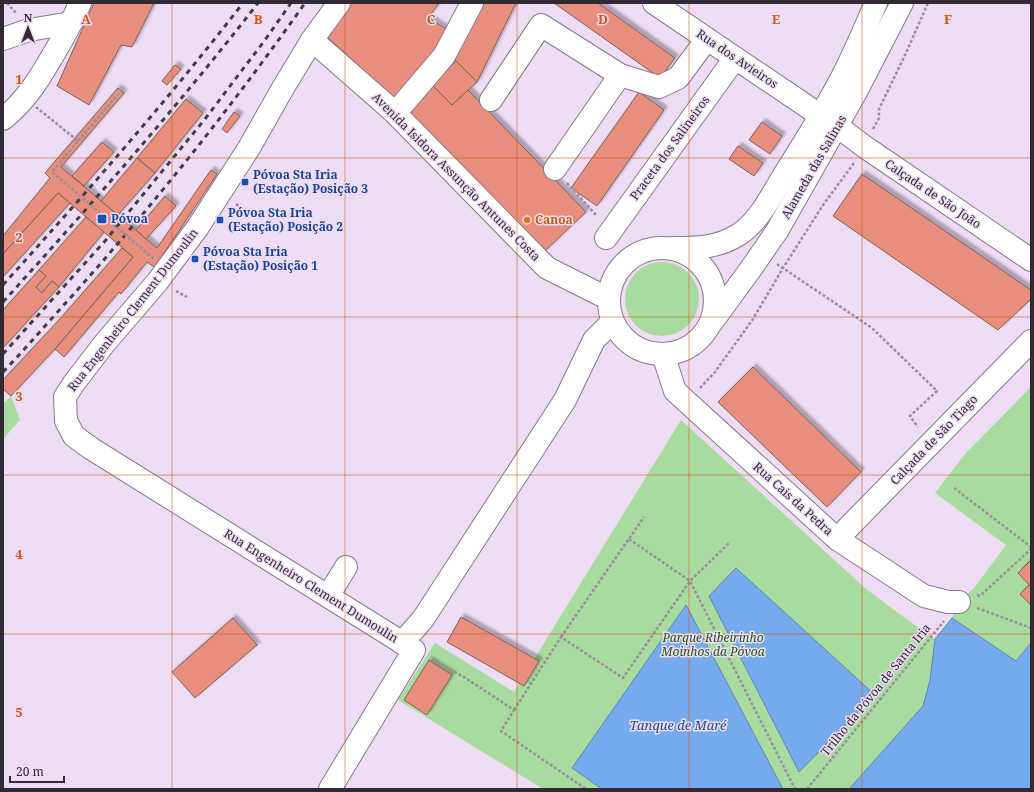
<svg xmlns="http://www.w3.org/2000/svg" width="1034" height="792" font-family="'Noto Serif',serif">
	<defs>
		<filter id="shadow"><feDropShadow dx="3.5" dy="-3.5" stdDeviation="1" flood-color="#0004"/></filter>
	</defs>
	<rect width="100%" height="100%" fill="#eedbf4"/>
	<g fill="#a7dc9e">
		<circle cx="662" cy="299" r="37"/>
		<path d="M1031 387V645L1030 644 1016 661 952 618 959 602 974 588 1006 545 935 493 965 454Z"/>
		<path d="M11 396 20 420 3 439V404Z"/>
		<path d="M681 420 865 588 905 618 935 639 930 680 923 706 849 789H543L398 700 435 643 514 692Z"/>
	</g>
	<g fill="#75abed" stroke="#6184b5">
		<path d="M736 568 875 695 799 772 709 596Z"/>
		<path d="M686 605 783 789H602L572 768Z"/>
		<path d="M952 618 1016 661 1030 644 1031 645V789H849L923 706 930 680 935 639Z"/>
	</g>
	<g fill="#e78e7b" stroke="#7f625b" filter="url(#shadow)">
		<path d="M94 3H154L132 47 121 45 89 105 57 86Z"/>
		<path d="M347 3H439L428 18 448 30 425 68 396 100 325 35Z"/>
		<path d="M481 3H516L477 82 456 61 453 56Z"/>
		<path d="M554 3H598L675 58 660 78Z"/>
		<path d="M456 61 477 82 452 105 432 85Z"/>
		<path d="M175 65 181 69 167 85 162 81Z"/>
		<path d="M432 85 452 105 468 90 586 212 544 252 406 111Z"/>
		<path d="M118 88 124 93 61 167 157 248 211 170 217 174 160 259 154 267 147 262 121 294 119 292 64 357 55 349 133 257 58 193 3 254V236L50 178 45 173Z"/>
		<path d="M639 92 664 110 597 206 571 188Z"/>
		<path d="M186 99 203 113 155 173 137 158Z"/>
		<path d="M234 112 240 116 227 133 222 129Z"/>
		<path d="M762 122 782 136 770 154 749 140Z"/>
		<path d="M102 142 114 152 84 186 72 176Z"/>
		<path d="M738 146 763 163 754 176 729 159Z"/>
		<path d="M137 158 155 173 118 215 101 201Z"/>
		<path d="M862 174 1031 290V299L998 330 833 216Z"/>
		<path d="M58 193 70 203 3 277V254Z"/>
		<path d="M165 196 176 206 146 239 136 230Z"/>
		<path d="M86 217 104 232 59 287 52 281 42 293 36 287 46 276 39 270Z"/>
		<path d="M122 248 133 257 55 349 11 396 3 389V380L59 320Z"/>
		<path d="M39 270 46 276 36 287 42 293 52 281 59 287 3 348V310Z"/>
		<path d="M753 367 861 472 827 507 718 402Z"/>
		<path d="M1031 560V587L1018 573Z"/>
		<path d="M1029 585 1031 587V605L1020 594Z"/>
		<path d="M461 617 539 661 524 686 447 642Z"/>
		<path d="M233 618 257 645 195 698 172 672Z"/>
		<path d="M429 660 452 675 427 715 404 700Z"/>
	</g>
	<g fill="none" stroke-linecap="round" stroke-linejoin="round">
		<g stroke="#89778e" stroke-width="24">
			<g id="minor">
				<path d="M654 3 821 116"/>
				<path d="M3 39 29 30 65 24 73 20"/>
				<path d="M312 40 394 112 547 268 609 299"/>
				<path d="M491 100 541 25 620 75"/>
				<path d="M394 112 397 111 444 56 472 3"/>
				<path d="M3 119C27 100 41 76 56 50 65 35 73 20 80 3"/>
				<path d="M837 126 865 147 1031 260"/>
				<path d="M555 169 620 75 659 87 678 78 707 39"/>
				<path d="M606 238 735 58"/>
				<circle cx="662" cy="301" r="53"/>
				<path d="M673 248C697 248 717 248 738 235 758 223 772 195 784 175 803 145 822 115 839 83 853 57 864 30 876 3"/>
				<path d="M712 322 750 270 777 231 857 90 902 3"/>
				<path d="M663 354 675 391 837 539 924 596 948 602H959"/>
				<path d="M837 539 1031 341"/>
				<path d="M328 596 346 567"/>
				<path d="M402 643 423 619 436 599 565 400 594 340 606 328 613 323"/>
				<path d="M330 789 414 650 92 449 74 436 66 421 65 397 74 383 104 344 158 281 198 227 249 148 283 88 312 40 339 3"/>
			</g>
		</g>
		<g stroke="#9c8ea0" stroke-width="2.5" stroke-dasharray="3 2" stroke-linecap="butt">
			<path d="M7 3 16 13"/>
			<path d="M873 129 879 118V109L906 53 928 3"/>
			<path d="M78 141 121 91"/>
			<path d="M567 183 597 216"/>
			<path d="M236 204 247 211"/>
			<path d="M777 264 872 328 937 391 910 416 918 427"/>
			<path d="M176 291 187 297"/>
			<path d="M700 388 715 372 753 319 783 268 823 205 854 163"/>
			<path d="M954 488 1031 547"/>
			<path d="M629 539 690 581 795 789"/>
			<path d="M977 596 981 595 1031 549"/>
			<path d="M977 608 1031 628"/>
			<path d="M561 637 644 517"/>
			<path d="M432 660 464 677 514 710 501 731 586 789"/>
			<path d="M514 710 561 637 623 678 690 581 729 543"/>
			<path d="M807 789 944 621"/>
		</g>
		<use href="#minor" stroke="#fff" stroke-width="22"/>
		<g stroke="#453c47" stroke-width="3" stroke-dasharray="5 5" stroke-linecap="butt">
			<path d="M3 285C86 193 167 101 243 3"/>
			<path d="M3 302C91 205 178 106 258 3"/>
			<path d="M3 354 105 241 205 119 265 40 291 3"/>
			<path d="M3 372C27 347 49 321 72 296 155 203 233 105 305 3"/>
		</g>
		<path stroke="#9c8ea0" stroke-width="2.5" stroke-dasharray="3 2" stroke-linecap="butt" d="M36 107 78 141 52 172 155 260"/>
	</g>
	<path fill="none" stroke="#d65410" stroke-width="1" stroke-opacity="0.55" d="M172 3V789M345 3V789M517 3V789M689 3V789M862 3V789M3 158H1031M3 317H1031M3 475H1031M3 634H1031"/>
	<g fill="#1a4fb4" stroke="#eedbf4" stroke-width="1.5">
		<rect x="241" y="178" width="8" height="8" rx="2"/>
		<rect x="97" y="214" width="10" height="10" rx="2"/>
		<rect x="216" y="216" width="8" height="8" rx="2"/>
		<rect x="191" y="255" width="8" height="8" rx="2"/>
	</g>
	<circle fill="#e8710a" stroke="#eedbf4" stroke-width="1.5" cx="527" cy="220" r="4"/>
	<g text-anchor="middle" stroke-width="3" stroke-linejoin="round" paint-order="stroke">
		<g font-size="12" fill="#312a33" stroke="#eedbf4">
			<text transform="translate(737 59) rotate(34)" y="4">Rua dos Avieiros</text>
			<text transform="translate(670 148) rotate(-54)" y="4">Praceta dos Salineiros</text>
			<text transform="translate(814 167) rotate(-60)" y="4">Alameda das Salinas</text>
			<text transform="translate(456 177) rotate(45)" y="4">Avenida Isidora Assunção Antunes Costa</text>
			<text transform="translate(933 194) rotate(34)" y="4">Calçada de São João</text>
			<text transform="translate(133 310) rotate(-52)" y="4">Rua Engenheiro Clement Dumoulin</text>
			<text transform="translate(934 440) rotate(-46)" y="4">Calçada de São Tiago</text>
			<text transform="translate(793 499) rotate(42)" y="4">Rua Cais da Pedra</text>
			<text transform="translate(311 586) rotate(32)" y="4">Rua Engenheiro Clement Dumoulin</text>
			<text transform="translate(876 690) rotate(-51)" y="4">Trilho da Póvoa de Santa Iria</text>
		</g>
		<g font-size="12" font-weight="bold" fill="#164399" stroke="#eedbf4" text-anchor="start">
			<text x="253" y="179">Póvoa Sta Iria<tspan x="253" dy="14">(Estação) Posição 3</tspan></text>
			<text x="228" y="217">Póvoa Sta Iria<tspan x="228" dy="14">(Estação) Posição 2</tspan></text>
			<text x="111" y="223">Póvoa</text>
			<text x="203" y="256">Póvoa Sta Iria<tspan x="203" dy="14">(Estação) Posição 1</tspan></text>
		</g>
		<g font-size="12" font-weight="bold" fill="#c56008" stroke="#eedbf4" text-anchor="start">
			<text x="535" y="224">Canoa</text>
		</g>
		<g font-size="12" font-style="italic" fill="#1f5816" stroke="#eedbf4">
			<text x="713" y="642">Parque Ribeirinho<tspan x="713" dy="14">Moinhos da Póvoa</tspan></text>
		</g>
		<g font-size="13" font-style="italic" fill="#184d89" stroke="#eedbf4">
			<text x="678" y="730">Tanque de Maré</text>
		</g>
	</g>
	<g font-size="13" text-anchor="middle" font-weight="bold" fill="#d65410" stroke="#eedbf4" stroke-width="3" stroke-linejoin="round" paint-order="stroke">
		<text x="86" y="24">A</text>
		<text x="258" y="24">B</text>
		<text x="431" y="24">C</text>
		<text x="603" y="24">D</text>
		<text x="776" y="24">E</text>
		<text x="948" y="24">F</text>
		<text x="19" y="84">1</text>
		<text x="19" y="242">2</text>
		<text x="19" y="401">3</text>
		<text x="19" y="559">4</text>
		<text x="19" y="717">5</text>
	</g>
	<rect width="1034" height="792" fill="none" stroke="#312a33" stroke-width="8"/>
	<g transform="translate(28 28)" stroke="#eedbf4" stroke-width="3" paint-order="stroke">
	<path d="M0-3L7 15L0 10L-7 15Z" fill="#312a33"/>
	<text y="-6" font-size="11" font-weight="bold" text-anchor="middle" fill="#312a33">N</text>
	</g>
	<path d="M10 776v6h54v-6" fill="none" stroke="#312a33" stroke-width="2"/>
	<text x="16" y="776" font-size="12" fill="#312a33" stroke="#eedbf4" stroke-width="3" paint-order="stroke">20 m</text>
</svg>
